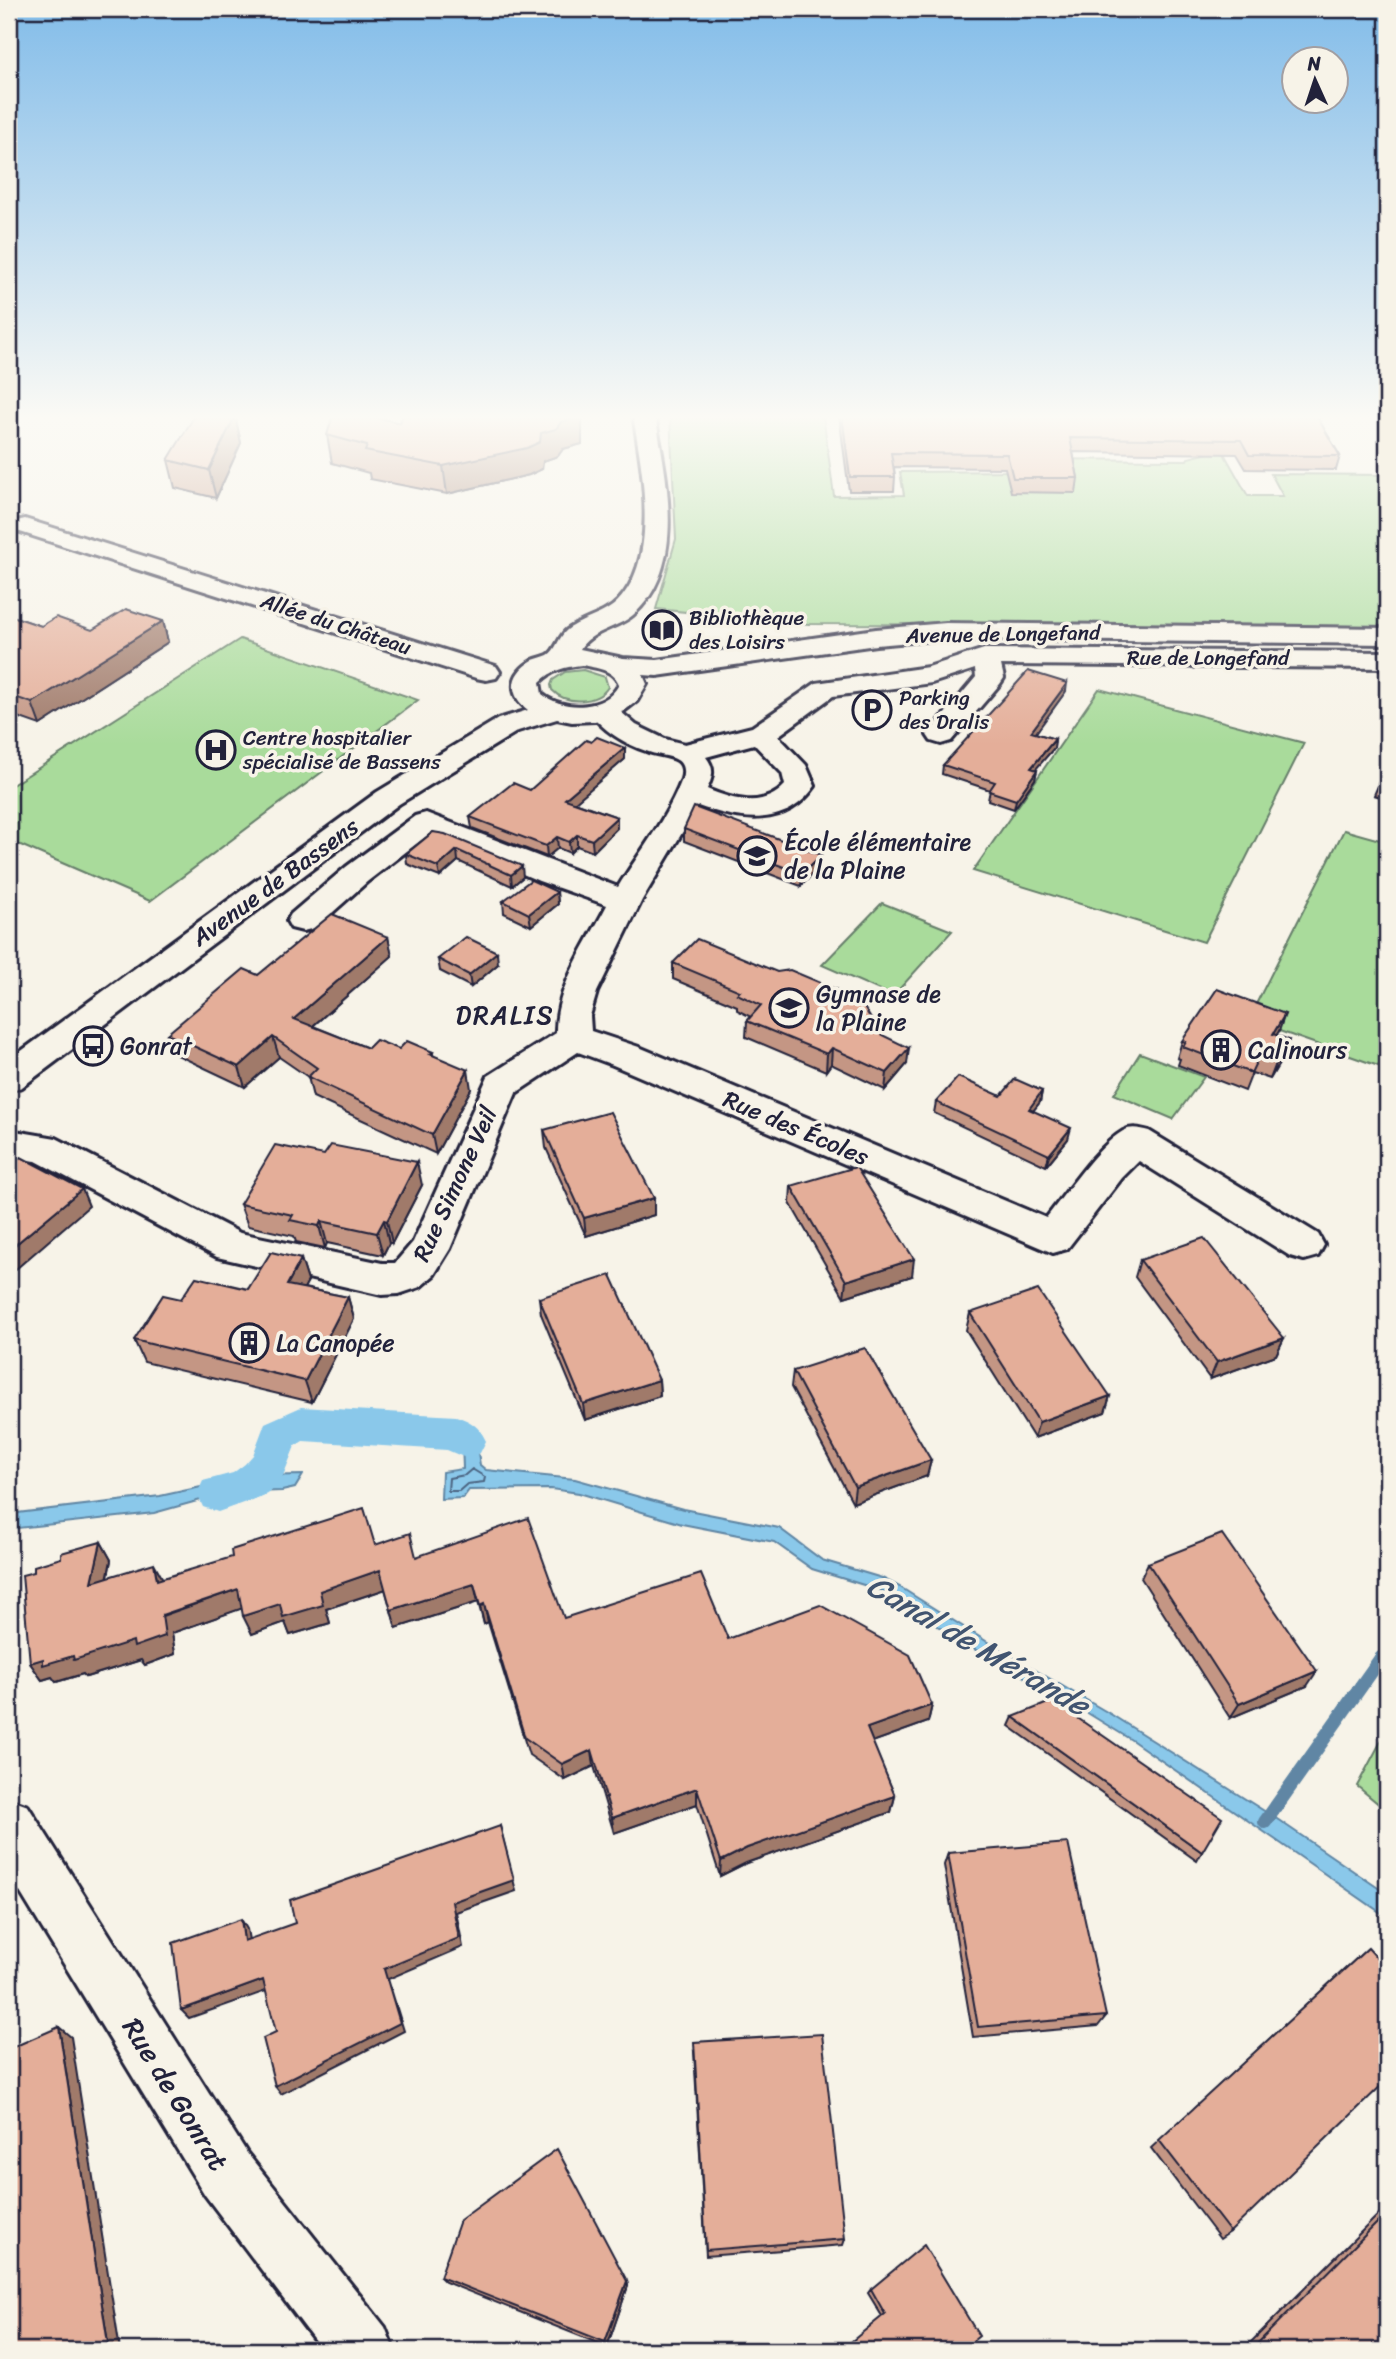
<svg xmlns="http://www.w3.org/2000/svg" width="1396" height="2359" font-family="Sriracha,sans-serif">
	<rect width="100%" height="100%" fill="#f7f3e8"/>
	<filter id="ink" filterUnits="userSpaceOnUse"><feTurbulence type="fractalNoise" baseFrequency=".0143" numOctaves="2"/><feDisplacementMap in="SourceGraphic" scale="14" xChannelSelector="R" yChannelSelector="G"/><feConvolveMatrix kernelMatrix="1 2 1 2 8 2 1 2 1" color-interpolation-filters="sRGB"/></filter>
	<g filter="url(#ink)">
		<g fill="#a9db9b" stroke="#667e6b" stroke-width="2">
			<path d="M670 415H823L834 496 904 495 900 472 1021 471 1019 459 1187 460 1188 458 1222 450 1248 496H1283L1271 474 1387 475V626L809 624 656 609 676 539Z"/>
			<path d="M240 639 418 700 150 901 9 840V787Z"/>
			<path d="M583 670 605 677 608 687C597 704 566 705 552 690L551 685 553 680 565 672Z"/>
			<path d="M1099 689 1304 743 1204 942 973 871Z"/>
			<path d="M1344 830 1387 842V1069L1248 1020Z"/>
			<path d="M882 903 952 931 893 996 822 965Z"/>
			<path d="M1140 1053 1204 1077 1173 1119 1114 1094Z"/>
			<path d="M1387 1730V1811L1357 1786Z"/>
		</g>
		<g fill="#8ac8ea" stroke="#6086a4" stroke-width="2">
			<path d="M426 1428H460L476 1440 480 1465 486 1470 575 1479 683 1509 779 1528 822 1560 882 1578 900 1587 994 1646 1112 1715 1277 1819 1387 1894V1917L1133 1741 1068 1701 970 1647 883 1591 812 1569 774 1542 682 1524 579 1493 551 1489 469 1490 463 1498 441 1499 442 1472 463 1469 462 1442 457 1437 415 1436 416 1431Z"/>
			<path d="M303 1475 295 1488 282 1491 226 1493 154 1513 9 1529V1514L160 1496 251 1476Z"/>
		</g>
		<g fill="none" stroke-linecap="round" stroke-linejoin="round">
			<path stroke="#4c6481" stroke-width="2" d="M472 1469 485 1477 484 1482 467 1484 459 1491H448L449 1478 465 1475Z"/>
			<path stroke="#6086a4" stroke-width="10" d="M1379 1660 1387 1649"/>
			<path stroke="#6086a4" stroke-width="14" d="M1265 1822 1381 1658"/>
			<path fill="#8ac8ea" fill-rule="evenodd" d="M301 1407 456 1416C471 1421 479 1426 486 1441L480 1453 466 1458 447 1450 303 1441 295 1446 283 1476 268 1494 218 1512 203 1507 197 1494 203 1481 233 1473 245 1464 253 1455 265 1423Z"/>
			<g stroke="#22223b" stroke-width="6">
				<g id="minor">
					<path d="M25 519 496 666 500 672 496 678 486 680 476 678 17 531 13 526 17 521Z"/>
					<path d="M984 649 1387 652V668L1001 665 1004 678 1000 684 951 741 941 744 931 741 927 735 976 677 975 669 932 683 833 696 778 736 806 765 815 786C786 828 741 821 698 806L642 900 597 992 590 1016 591 1031 639 1047 1046 1218C1065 1195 1097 1146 1123 1131 1132 1126 1140 1129 1149 1131L1318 1234 1324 1245 1318 1256 1304 1260 1290 1256 1139 1161 1122 1178 1067 1249 1053 1253 613 1065 578 1052 516 1093 450 1249 434 1275 420 1287 399 1294 382 1295 217 1257 36 1161 9 1158V1130L56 1138 240 1233 382 1263H395L413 1242 488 1076 556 1033C555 988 587 944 607 905L539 881 429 834 368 881 315 928 303 931 291 928 287 921 291 914 346 867 415 816 426 813 618 887C639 853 668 817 682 779 684 773 684 764 677 760 669 755 655 755 646 751 625 744 602 730 589 711L593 705 603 703 613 705 636 725 665 739 685 744 752 727 816 683 928 667ZM754 744 782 773 785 785C763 809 733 800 707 789 713 777 715 768 706 757Z"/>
					<path d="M9 1799 28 1806 247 2153 385 2327 394 2350H322L205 2195 9 1874Z"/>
				</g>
			</g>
			<g stroke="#22223b" stroke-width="6">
				<path id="major" d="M633 415H655C666 477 688 567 633 615 618 628 590 631 580 649L623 658 657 660 876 629 946 623 1387 628V644L946 639 876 645 657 676 643 675 647 684 637 701 624 711 595 721 572 722 557 719 518 731 399 804 22 1087 9 1091V1060L377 792 498 719 528 710C507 694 510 673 533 660 538 658 544 657 548 655 556 651 559 636 567 630 583 618 605 615 618 601 660 557 642 469 633 415ZM582 665C596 668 613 669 619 684 606 711 563 711 542 694L540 682C552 670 565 667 582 665Z"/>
			</g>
			<use href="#minor" fill="#f7f3e8" fill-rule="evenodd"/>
			<use href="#major" fill="#f7f3e8" fill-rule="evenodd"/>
		</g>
		<g fill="#c49684" stroke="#22223b" stroke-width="2">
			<path d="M403 415H582V444L563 449 558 456 543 461 542 469 529 475 447 494 370 479 369 473 332 463 327 435 400 423Z"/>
			<path d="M839 415H1316L1340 456 1336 470 1246 469 1237 454 1073 452 1078 478 1076 493 1011 492 1005 468 894 467 895 477 894 491H849Z"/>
			<path d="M235 416 241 443 216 498 175 488 168 460Z"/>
			<path d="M9 615 41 626 92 630 163 621 168 642 40 725 9 714Z"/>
			<path d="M1066 691 1035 733 1055 739 1054 748 1035 769 1037 770 1035 779 1014 809 988 800 990 790 942 774 943 765Z"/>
			<path d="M625 759 575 802 617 817V828L593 852 577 846 570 853 558 848 547 857 472 828 470 817 530 790Z"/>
			<path d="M1387 765V799L1374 795Z"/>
			<path d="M684 829 821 855 820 866 801 886 684 841Z"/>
			<path d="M433 832 523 877 512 886 458 861 440 877 407 864 406 854Z"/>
			<path d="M557 892 558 904 531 926 504 913 503 901Z"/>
			<path d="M388 937 392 956 313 1026 368 1048 433 1052V1055L471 1089 436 1154 313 1097 308 1077 279 1057 245 1087 173 1053 167 1034 258 975Z"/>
			<path d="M438 959 498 964 471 987 440 971Z"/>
			<path d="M673 963 880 1034 907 1064 885 1090 831 1064 826 1071 746 1037 747 1021 751 1017 737 1010V1006L673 979Z"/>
			<path d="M1279 1031 1276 1035 1283 1057 1270 1079 1252 1073 1245 1091 1178 1065 1180 1059 1177 1058 1182 1041Z"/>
			<path d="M1042 1091 1040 1102 1033 1111 1068 1139 1046 1166 934 1113 936 1102Z"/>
			<path d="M544 1130 654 1198V1215L586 1236 546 1148Z"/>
			<path d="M1387 1155V1186L1380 1170Z"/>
			<path d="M422 1185 392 1243H389L383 1255 327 1243 325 1248 296 1242 294 1236 248 1226 240 1204Z"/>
			<path d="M791 1186 912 1276 844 1297 790 1203Z"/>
			<path d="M301 1259 308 1281 304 1288 348 1297 354 1319 312 1402 144 1362 134 1340 181 1299 248 1289Z"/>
			<path d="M1140 1260 1284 1338 1276 1355 1210 1379 1135 1277Z"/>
			<path d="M539 1298 659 1380 660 1396 585 1420 541 1314Z"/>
			<path d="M970 1313 1110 1396 1105 1412 1034 1438 966 1330Z"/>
			<path d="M793 1371 931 1460 927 1476 853 1503 791 1387Z"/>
			<path d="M101 1542 111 1560 108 1577 162 1578 375 1545 416 1557 564 1618 728 1639 932 1705 928 1722 872 1742 895 1796 891 1812 746 1863 720 1876 697 1804 614 1833 594 1766 565 1780 529 1755 488 1622 484 1624 478 1602 396 1628 385 1589 326 1609 330 1623 290 1635 285 1622 252 1634 242 1608 172 1633 175 1654 145 1665 141 1660 86 1677 83 1674 56 1682 52 1677 42 1680 30 1663 34 1572 61 1558Z"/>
			<path d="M1148 1563 1307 1686 1230 1718 1141 1578Z"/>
			<path d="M1013 1717 1202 1852 1197 1861 1009 1726Z"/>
			<path d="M948 1853 1106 2016 1098 2026 973 2037 944 1865Z"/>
			<path d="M1368 1948 1230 2232 1220 2239 1151 2148Z"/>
			<path d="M694 2052 845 2239 843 2245 706 2256Z"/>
			<path d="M1387 2206V2350H1243Z"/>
			<path d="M440 2277 627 2281 628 2286 607 2347 445 2282Z"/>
			<path d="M871 2289 979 2336 882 2316 868 2293Z"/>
		</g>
		<g fill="#a07a6b" stroke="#22223b" stroke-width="2">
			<path d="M582 415V444L563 449 558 456 543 461 542 469 529 475 447 494 443 466 541 433 561 422Z"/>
			<path d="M235 416 241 443 216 498 209 470Z"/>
			<path d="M163 621 168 642 40 725 32 703Z"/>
			<path d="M1067 683 1066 691 1030 741 1031 732Z"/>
			<path d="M1055 739 1054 748 1029 777 1031 768Z"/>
			<path d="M625 748V759L566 810 565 799Z"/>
			<path d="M1037 770 1035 779 1014 809 1016 800Z"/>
			<path d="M617 817V828L593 852 592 840Z"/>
			<path d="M577 835V846L570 853 569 842Z"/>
			<path d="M557 837 558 848 547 857 546 846Z"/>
			<path d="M457 850 458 861 440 877 438 867Z"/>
			<path d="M821 855 820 866 801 886 802 874Z"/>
			<path d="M522 866 523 877 512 886 511 875Z"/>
			<path d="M557 892 558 904 531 926 529 914Z"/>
			<path d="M388 937 392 956 299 1038 294 1019Z"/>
			<path d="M497 952 498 964 471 987 469 975Z"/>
			<path d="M1285 1014 1279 1031 1267 1051 1273 1034Z"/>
			<path d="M273 1037 279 1057 245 1087 239 1067Z"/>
			<path d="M1289 1040 1283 1057 1270 1079 1277 1061Z"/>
			<path d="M832 1048 831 1064 826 1071 827 1054Z"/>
			<path d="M909 1048 907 1064 885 1090 887 1073Z"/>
			<path d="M468 1070 471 1089 436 1154 432 1135Z"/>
			<path d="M1042 1091 1040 1102 1026 1120 1029 1109Z"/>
			<path d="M1071 1128 1068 1139 1046 1166 1049 1155Z"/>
			<path d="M417 1162 422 1185 392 1243 387 1221Z"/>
			<path d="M82 1189 89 1206 9 1275V1250Z"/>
			<path d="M654 1198V1215L586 1236 584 1218Z"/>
			<path d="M384 1220 389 1243 383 1255 377 1233Z"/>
			<path d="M321 1221 327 1243 325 1248 319 1226Z"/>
			<path d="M301 1259 308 1281 294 1306 287 1285Z"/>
			<path d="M914 1259 912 1276 844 1297 846 1281Z"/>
			<path d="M348 1297 354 1319 312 1402 305 1381Z"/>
			<path d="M1284 1338 1276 1355 1210 1379 1217 1362Z"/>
			<path d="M659 1380 660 1396 585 1420 583 1404Z"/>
			<path d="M1110 1396 1105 1412 1034 1438 1039 1422Z"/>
			<path d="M931 1460 927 1476 853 1503 855 1487Z"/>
			<path d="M101 1542 111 1560 103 1600 92 1582Z"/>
			<path d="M154 1563 164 1581 157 1580Z"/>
			<path d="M380 1570 386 1589 326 1609 330 1623 290 1635 285 1622 252 1634 243 1616Z"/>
			<path d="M474 1584 478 1602 396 1628 391 1610Z"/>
			<path d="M238 1589 246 1607 172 1633 175 1654 145 1665 141 1660 86 1677 83 1674 56 1682 52 1677 42 1680 30 1663Z"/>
			<path d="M484 1604 488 1622 484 1624 480 1606Z"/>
			<path d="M1317 1671 1307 1686 1230 1718 1239 1704Z"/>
			<path d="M932 1705 928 1722 864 1745 867 1728Z"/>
			<path d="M592 1750 594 1766 565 1780 562 1764Z"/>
			<path d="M697 1788V1804L614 1833 612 1818Z"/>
			<path d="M895 1796 891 1812 746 1863 720 1876 721 1861 747 1848Z"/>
			<path d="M500 1826 516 1891 456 1912 463 1947 388 1979 404 2031 281 2094 275 2086 384 1969 452 1902Z"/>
			<path d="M241 1919 247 1929 251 1951 244 1941Z"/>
			<path d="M263 1980 269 1990 189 2018 181 2010Z"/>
			<path d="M59 2027 71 2037 120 2350H109Z"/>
			<path d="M627 2281 628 2286 607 2347 605 2342Z"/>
		</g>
		<g fill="#e4ae99" stroke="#22223b" stroke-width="2">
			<path d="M195 415 235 416 209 470 168 460Z"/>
			<path d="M333 415H368L400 423 403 415H581V417L561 422 556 429 541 433 540 442 527 448 443 466 365 451 367 446 327 435Z"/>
			<path d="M842 415H1316L1340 456 1249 455 1241 440 1070 438 1078 478H1013L1007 454 891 453 895 477H850Z"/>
			<path d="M126 609 163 621 32 703 9 695V615L41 626 56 617 92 630Z"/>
			<path d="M1028 671 1067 683 1031 732 1055 739 1031 768 1037 770 1016 800 989 791 995 782 943 765Z"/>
			<path d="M597 737 625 748 565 799 617 817 592 840 577 835 569 842 557 837 546 846 470 817 513 783 530 790 586 740 591 742Z"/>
			<path d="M1387 765V786L1378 783Z"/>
			<path d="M694 807 821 855 802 874 684 829Z"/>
			<path d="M433 832 445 834 522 866 511 875 457 850 438 867 406 854Z"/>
			<path d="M531 880 557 892 529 914 503 901Z"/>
			<path d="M332 914 388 937 294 1019 368 1048 376 1040 399 1049 407 1041 433 1052 430 1054 468 1070 432 1135 308 1077 317 1068 273 1037 239 1067 167 1034 244 969 258 975Z"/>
			<path d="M466 937 497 952 469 975 438 959Z"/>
			<path d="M697 939 777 972 790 970 859 999 880 1034 909 1048 887 1073 832 1048 827 1054 747 1021 761 1005 737 994 740 991 673 963Z"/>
			<path d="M1217 989 1285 1014 1273 1034 1289 1040 1277 1061 1259 1056 1251 1073 1183 1047 1186 1042 1182 1041Z"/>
			<path d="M958 1077 1001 1096 1015 1079 1042 1091 1029 1109 1071 1128 1049 1155 936 1102Z"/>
			<path d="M610 1112 654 1198 584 1218 544 1130Z"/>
			<path d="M275 1145 324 1155 331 1145 417 1162 387 1221 384 1220 377 1233 321 1221 319 1226 290 1220 293 1215 240 1204Z"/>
			<path d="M21 1157 82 1189 9 1250V1166Z"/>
			<path d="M856 1167 914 1259 846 1281 791 1186Z"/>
			<path d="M1204 1238 1284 1338 1217 1362 1140 1260Z"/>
			<path d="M271 1252 301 1259 287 1285 348 1297 305 1381 134 1340 163 1295 181 1299 196 1277 248 1289Z"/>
			<path d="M611 1275 659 1380 583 1404 539 1298Z"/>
			<path d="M1038 1290 1110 1396 1039 1422 970 1313Z"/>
			<path d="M865 1348 931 1460 855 1487 793 1371Z"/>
			<path d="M364 1508 375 1545 410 1533 416 1557 528 1518 564 1618 701 1574 728 1639 820 1605 910 1655 932 1705 867 1728 895 1796 747 1848 721 1861 697 1788 612 1818 592 1750 562 1764 525 1738 484 1604 480 1606 474 1584 391 1610 380 1570 320 1591 323 1605 283 1617 280 1604 243 1616 238 1589 162 1615 165 1636 134 1647 133 1641 74 1660 73 1656 43 1665V1659L30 1663 22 1575 34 1572V1566L61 1558V1553L101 1542 92 1582 154 1563 157 1580 232 1557 231 1550Z"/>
			<path d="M1222 1534 1317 1671 1239 1704 1148 1563Z"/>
			<path d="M1053 1701 1222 1818 1202 1852 1013 1717Z"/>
			<path d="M500 1826 514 1880 452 1902 459 1938 384 1969 400 2023 275 2086 263 2038 276 2032 263 1980 181 2010 173 1943 241 1919 244 1941 295 1923 290 1900Z"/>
			<path d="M1068 1843 1106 2016 978 2027 948 1853Z"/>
			<path d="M1368 1948 1387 1969V2080L1230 2232 1159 2140Z"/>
			<path d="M59 2027 109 2350H12L9 2322V2049Z"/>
			<path d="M822 2034 845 2239 706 2250 694 2042Z"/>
			<path d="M557 2149 627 2281 605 2342 440 2277 460 2220Z"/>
			<path d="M1387 2213V2350H1251Z"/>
			<path d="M924 2245 979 2336 962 2350H841L885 2314 871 2289Z"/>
		</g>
	</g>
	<linearGradient id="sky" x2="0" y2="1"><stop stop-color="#82bce9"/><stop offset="0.56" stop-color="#fbfaf5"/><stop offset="1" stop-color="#fbfaf5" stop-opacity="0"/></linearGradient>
	<rect width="1396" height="745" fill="url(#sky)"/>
	<defs>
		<g id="library-ring" transform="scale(2.0125)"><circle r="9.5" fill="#f7f3e8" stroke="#22223b" stroke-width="1.5"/><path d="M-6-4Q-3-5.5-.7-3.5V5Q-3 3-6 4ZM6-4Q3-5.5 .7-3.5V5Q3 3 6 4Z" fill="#22223b"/></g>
		<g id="parking-ring" transform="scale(2.0125)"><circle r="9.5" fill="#f7f3e8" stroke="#22223b" stroke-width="1.5"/><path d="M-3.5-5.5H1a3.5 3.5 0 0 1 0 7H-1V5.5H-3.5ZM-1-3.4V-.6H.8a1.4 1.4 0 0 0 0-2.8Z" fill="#22223b"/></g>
		<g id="hospital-ring" transform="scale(2.0125)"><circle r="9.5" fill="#f7f3e8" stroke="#22223b" stroke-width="1.5"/><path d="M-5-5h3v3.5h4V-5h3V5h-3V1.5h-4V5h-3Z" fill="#22223b"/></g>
		<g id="school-ring" transform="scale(2.0125)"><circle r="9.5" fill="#f7f3e8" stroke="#22223b" stroke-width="1.5"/><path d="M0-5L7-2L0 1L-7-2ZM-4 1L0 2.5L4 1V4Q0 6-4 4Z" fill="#22223b"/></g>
		<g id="bus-ring" transform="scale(2.0125)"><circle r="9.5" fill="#f7f3e8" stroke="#22223b" stroke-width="1.5"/><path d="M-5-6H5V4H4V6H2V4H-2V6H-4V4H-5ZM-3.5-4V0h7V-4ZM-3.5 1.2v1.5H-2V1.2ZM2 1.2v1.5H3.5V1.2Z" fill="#22223b"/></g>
		<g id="building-ring" transform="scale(2.0125)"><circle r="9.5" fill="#f7f3e8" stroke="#22223b" stroke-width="1.5"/><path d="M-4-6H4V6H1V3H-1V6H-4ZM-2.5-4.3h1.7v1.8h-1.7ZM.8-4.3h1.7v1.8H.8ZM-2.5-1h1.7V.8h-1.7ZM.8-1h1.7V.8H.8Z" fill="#22223b"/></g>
	</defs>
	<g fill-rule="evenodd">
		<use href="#library-ring" x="662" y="630"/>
		<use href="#parking-ring" x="872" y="710"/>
		<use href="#hospital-ring" x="216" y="750"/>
		<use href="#school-ring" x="757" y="856"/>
		<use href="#school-ring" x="789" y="1008"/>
		<use href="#bus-ring" x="93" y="1046"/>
		<use href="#building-ring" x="1221" y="1050"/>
		<use href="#building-ring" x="249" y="1343"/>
	</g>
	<g text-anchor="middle" stroke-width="7" stroke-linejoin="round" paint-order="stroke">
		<g font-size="21" fill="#22223b" stroke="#f7f3e8" text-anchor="start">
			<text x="689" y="625">Bibliothèque<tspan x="689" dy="24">des Loisirs</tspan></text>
			<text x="899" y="705">Parking<tspan x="899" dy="24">des Dralis</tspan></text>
			<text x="243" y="745">Centre hospitalier<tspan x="243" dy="24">spécialisé de Bassens</tspan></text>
		</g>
		<g font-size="21" fill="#22223b" stroke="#f7f3e8">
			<text transform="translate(336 624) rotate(18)" y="7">Allée du Château</text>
			<text transform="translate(1003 634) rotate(-1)" y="7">Avenue de Longefand</text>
			<text x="1208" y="665">Rue de Longefand</text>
		</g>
		<g font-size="24" fill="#22223b" stroke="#f7f3e8" text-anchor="start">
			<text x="784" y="850">École élémentaire<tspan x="784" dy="28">de la Plaine</tspan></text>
			<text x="816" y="1002">Gymnase de<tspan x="816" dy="28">la Plaine</tspan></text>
			<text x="120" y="1054">Gonrat</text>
			<text x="1248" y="1058">Calinours</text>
			<text x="276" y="1351">La Canopée</text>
		</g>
		<g font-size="24" fill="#22223b" stroke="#f7f3e8">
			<text transform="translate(275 882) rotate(-36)" y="8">Avenue de Bassens</text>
			<text transform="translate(796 1128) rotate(23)" y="8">Rue des Écoles</text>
			<text transform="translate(455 1184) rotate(-65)" y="8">Rue Simone Veil</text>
		</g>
		<g font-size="26" letter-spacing="2" fill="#22223b" stroke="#f7f3e8">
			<text x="505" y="1024">DRALIS</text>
		</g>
		<g font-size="28" fill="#22223b" stroke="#f7f3e8">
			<text transform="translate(176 2094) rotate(58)" y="10">Rue de Gonrat</text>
		</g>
		<g font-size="32" font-style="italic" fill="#415470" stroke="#f7f3e8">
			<text transform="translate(978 1645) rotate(30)" y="11">Canal de Mérande</text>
		</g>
	</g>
	<rect width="1396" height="2359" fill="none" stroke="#f7f3e8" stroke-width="35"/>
	<rect x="18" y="18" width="1361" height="2324" fill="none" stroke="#22223b" stroke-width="2.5" filter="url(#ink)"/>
	<g transform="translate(1315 80) rotate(357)"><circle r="33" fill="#f7f3e8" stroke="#a29fa3" stroke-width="2"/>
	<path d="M0-5L12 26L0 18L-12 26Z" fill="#22223b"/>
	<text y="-10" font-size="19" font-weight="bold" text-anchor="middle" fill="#22223b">N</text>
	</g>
</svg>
